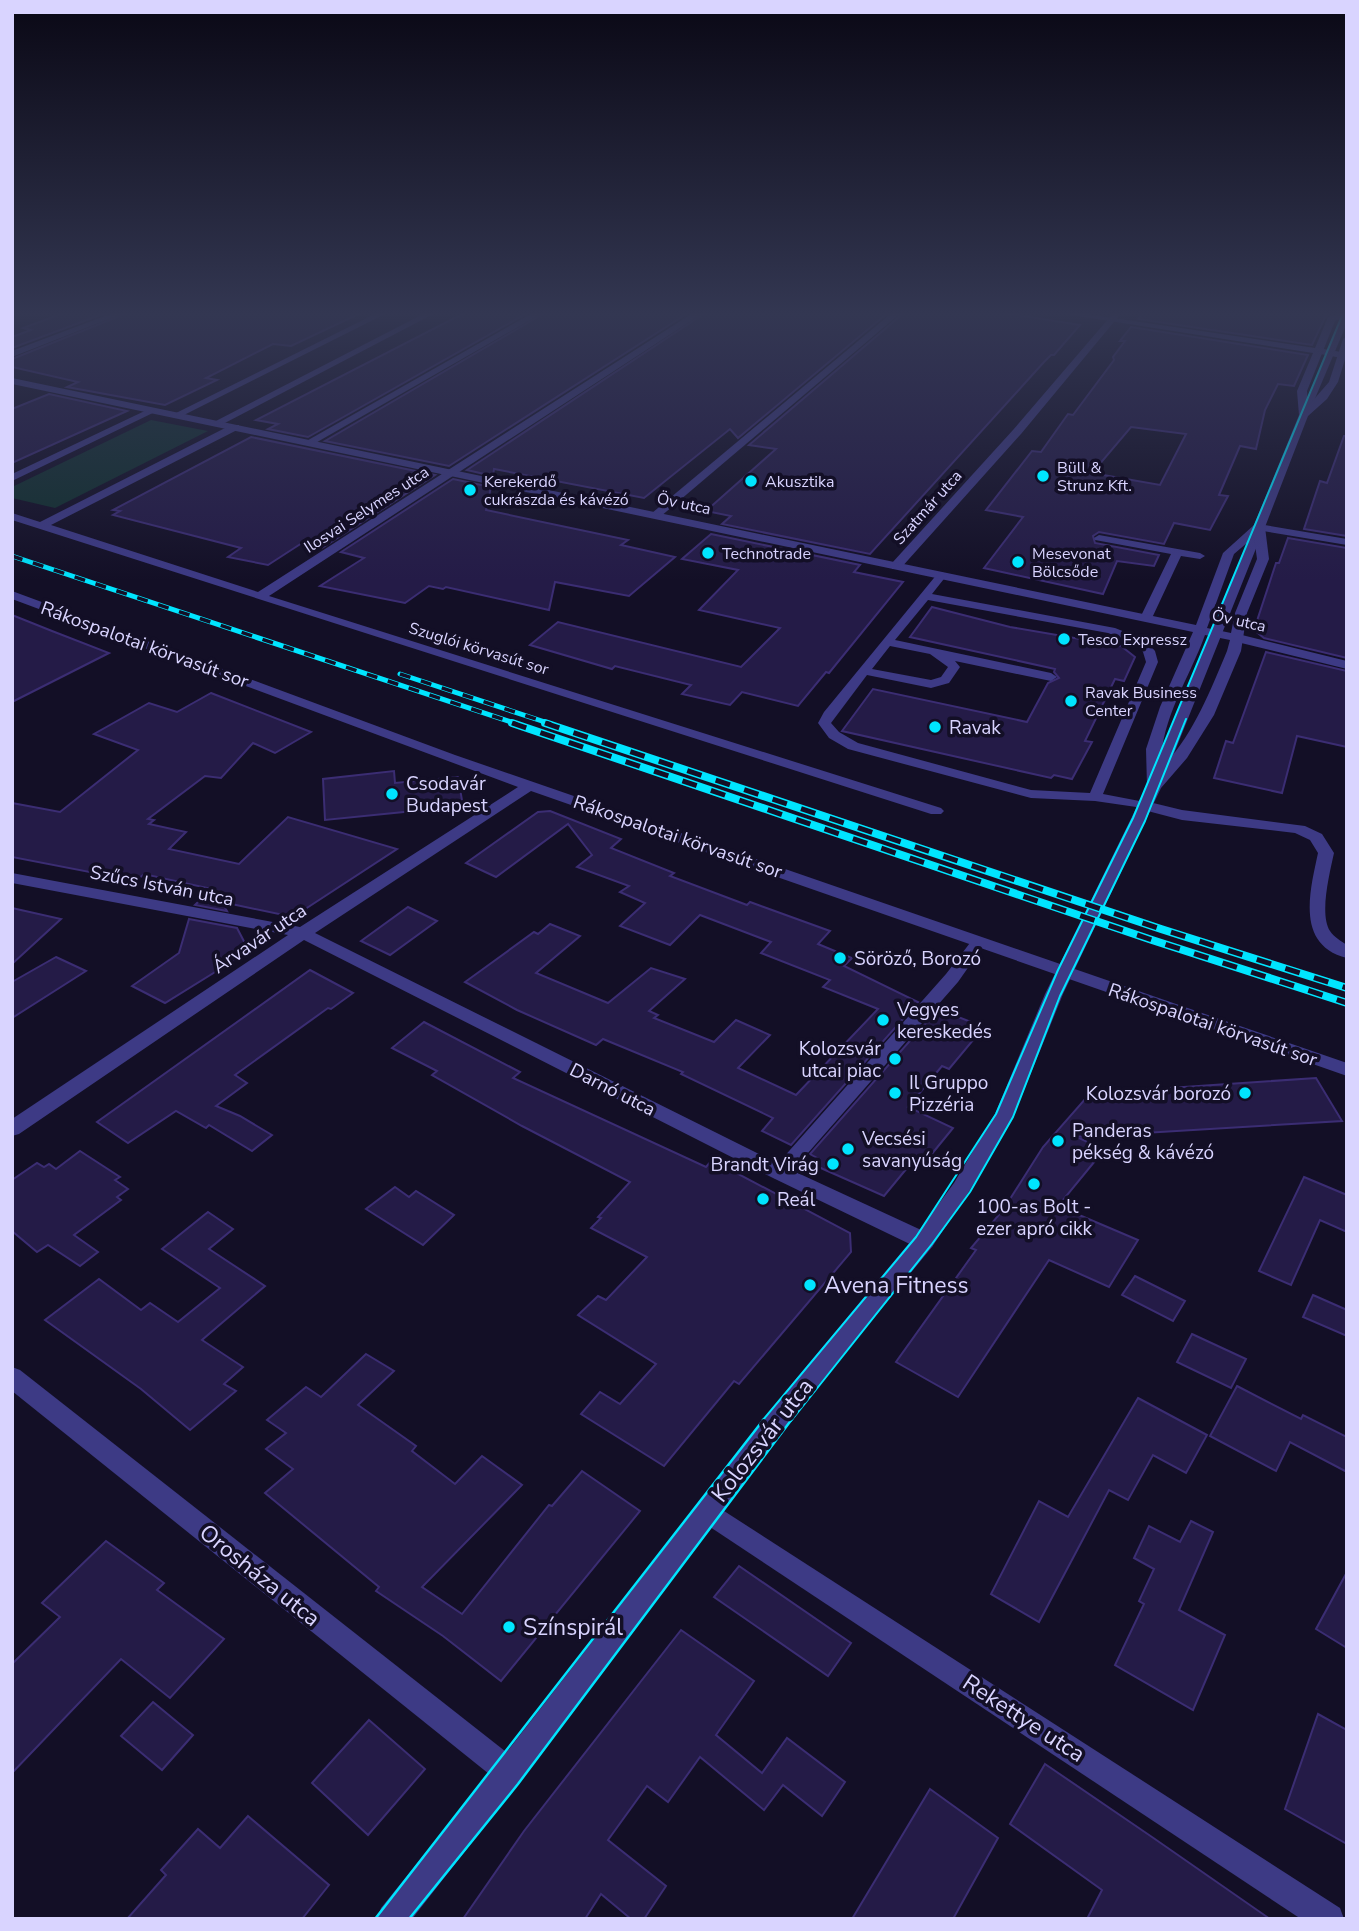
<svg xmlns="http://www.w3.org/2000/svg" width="1359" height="1931" font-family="'Nunito Sans',sans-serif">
	<rect width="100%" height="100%" fill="#130f26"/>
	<path fill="#12302f" d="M151 420 208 431 55 508 12 498V487Z"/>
	<g fill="#241b47" stroke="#3b2d73" stroke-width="2" fill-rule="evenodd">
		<path d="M69 311H111L12 348V337L31 330 23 328Z"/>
		<path d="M132 311H365L291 346 273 344 206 378 217 380 165 405 67 387 78 382 12 367V359Z"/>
		<path d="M468 311H531L308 437 268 429 278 424 256 420Z"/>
		<path d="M548 311H691L449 466 325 441Z"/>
		<path d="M708 311H890L738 438 730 429 644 498 494 469 493 476 467 470Z"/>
		<path d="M906 311H992L1080 325 1054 355H1051L1044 362 870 554 722 524 731 516 706 511 776 449 749 445Z"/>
		<path d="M1144 311H1328L1312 345 1138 319Z"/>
		<path d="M1131 327 1308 355 1294 386 1278 384 1265 410 1256 449 1240 446 1219 495 1228 496 1210 530 1174 523 1164 544 1099 532 1093 536 1095 543 1159 555 1154 566 1117 561 1103 594 984 568 1023 517 986 510 1032 451 1041 452 1068 414 1073 415 1114 360 1113 357 1125 341H1120ZM1131 427 1186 434 1160 485 1092 473Z"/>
		<path d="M49 394 127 411 12 463V409Z"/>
		<path d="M1344 436H1347V536L1304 529 1320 481 1327 483Z"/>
		<path d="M251 437 435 475 322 548 302 543 268 565 228 557 241 548 113 515 120 511 113 510Z"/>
		<path d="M453 479 491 487 486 510 628 540 621 545 675 557 629 596 555 582 549 610 446 587 443 589 429 586 405 603 320 586 364 558 341 552Z"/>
		<path d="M711 534 860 565 854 572 903 582 829 673 826 672 798 706 742 692 730 705 682 694 691 685 615 666 612 669 530 645 558 622 741 667 780 628 699 610 738 570 682 559Z"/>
		<path d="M1288 538 1347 548V658L1264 638 1254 630 1276 563H1279Z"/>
		<path d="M932 607 1010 627 1121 646 1135 657 1124 681 1115 679 1085 741 1092 742 1072 779 1054 775 1051 778 842 731 873 689 1027 722 1048 683 1059 678 1054 672 1055 669 910 637Z"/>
		<path d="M12 615 52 631 109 653 12 702Z"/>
		<path d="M1266 652 1347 671V747L1297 736 1282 793 1214 778 1226 741 1233 743Z"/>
		<path d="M211 693 311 732 275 753 253 743 221 778 205 776 148 819 154 820 149 824 186 832 169 849 239 864 288 817 397 849 293 917 222 902 227 911 195 905 212 889 144 874 136 881 12 857V803L60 812 138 750 94 734 149 703 177 712Z"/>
		<path d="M394 771 395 783 458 777 463 806 325 820 323 779Z"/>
		<path d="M550 811 621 839 611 848 674 873 670 876 747 905 750 902 830 931 818 944 852 958 844 966 918 1002 791 1145 762 1131 773 1118 681 1074 683 1072 603 1039 596 1045 517 1010 465 982 534 932 538 934 550 924 580 936 536 973 608 1003 651 968 685 979 649 1011 658 1015 654 1018 714 1042 736 1020 770 1035 738 1068 796 1095 878 1009 823 987 830 980 761 953 771 942 700 915 670 945 620 926 645 903 620 892 629 886 577 867 592 855 568 824 496 877 466 863 538 812Z"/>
		<path d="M408 907 437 921 390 955 361 941Z"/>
		<path d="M12 908 61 919 12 964Z"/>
		<path d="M189 919 237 928 249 951 165 1003 132 986 179 953Z"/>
		<path d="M56 957 86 971 12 1018V982Z"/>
		<path d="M310 970 353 993 331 1009 328 1008 235 1075 247 1083 216 1106 240 1116 272 1135 252 1151 209 1125 206 1128 176 1111 128 1143 97 1122Z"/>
		<path d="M938 1009 971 1022 974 1039 949 1069 942 1066 908 1107 953 1128 922 1166 912 1162 884 1196 814 1165 819 1159 810 1154Z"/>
		<path d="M424 1022 520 1072 513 1078 706 1167 712 1160 850 1233 851 1252 739 1384 734 1381 664 1466 581 1414 600 1392 620 1404 656 1364 578 1315 598 1296 606 1300 647 1257 591 1228 601 1218 598 1217 630 1182 522 1126 432 1075 437 1071 392 1048Z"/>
		<path d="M1316 1078 1342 1121 1077 1137 1104 1150 1058 1206 1138 1240 1109 1287 1049 1260 958 1397 896 1362 976 1250 971 1248 1003 1210 1043 1147 1086 1098 1096 1094 1110 1092Z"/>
		<path d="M80 1151 120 1177 115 1180 128 1189 117 1197 121 1200 74 1235 98 1252 80 1266 48 1245 37 1252 12 1231V1180L37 1163 44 1167 49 1164 56 1169Z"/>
		<path d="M1304 1177 1347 1195V1232L1320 1220 1291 1285 1259 1271Z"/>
		<path d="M395 1187 409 1197 416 1191 454 1215 423 1245 366 1209Z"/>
		<path d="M208 1212 233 1229 209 1249 265 1286 202 1340 243 1367 224 1384 236 1391 190 1430 141 1389 45 1320 99 1279 141 1310 150 1303 178 1322 220 1288 162 1249Z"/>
		<path d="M1135 1276 1185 1301 1173 1321 1122 1295Z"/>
		<path d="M1313 1295 1347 1310V1336L1303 1317Z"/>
		<path d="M1192 1334 1246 1359 1231 1388 1177 1362Z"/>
		<path d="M366 1354 394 1371 358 1405 416 1446 412 1451 455 1484 482 1456 522 1485 422 1587 462 1614 549 1505 552 1506 582 1471 640 1511 501 1681 443 1636 376 1591 379 1587 265 1493 293 1469 266 1449 286 1433 267 1420 306 1387 321 1397Z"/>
		<path d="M1237 1386 1301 1419 1303 1415 1347 1437V1472L1290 1442 1276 1471 1210 1436Z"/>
		<path d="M1138 1398 1207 1435 1186 1473 1153 1455 1128 1500 1109 1490 1039 1622 991 1594 1039 1501 1068 1517Z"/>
		<path d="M1191 1521 1213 1532 1179 1610 1225 1635 1193 1710 1115 1665 1144 1604 1139 1601 1154 1569 1134 1558 1149 1526 1180 1542Z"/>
		<path d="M106 1541 164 1583 157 1590 224 1639 170 1698 121 1659 12 1773V1664L60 1617 42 1603Z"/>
		<path d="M739 1566 851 1643 828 1676 714 1597Z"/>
		<path d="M1347 1572V1648L1316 1629Z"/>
		<path d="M681 1630 754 1681 716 1735 762 1773 787 1738 845 1782 822 1816 783 1785 764 1810 700 1757 668 1802 647 1786 608 1840 666 1886 644 1919H631L601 1894 585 1919H463L524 1831Z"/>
		<path d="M153 1702 193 1735 162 1770 121 1736Z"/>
		<path d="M1318 1714 1347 1730V1844L1285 1809Z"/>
		<path d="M369 1720 425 1769 368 1835 312 1783Z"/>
		<path d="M1045 1764 1152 1837 1270 1919H1087L1102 1890 1010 1824Z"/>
		<path d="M930 1789 998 1838 953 1919H852Z"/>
		<path d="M248 1816 329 1885 302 1919H127L166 1875 161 1870 198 1829 220 1848Z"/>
	</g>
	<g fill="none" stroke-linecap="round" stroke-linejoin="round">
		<g fill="#3d3a85" fill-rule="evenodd">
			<path d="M1347 311V323L1308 415 1301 417 1343 313Z"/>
			<path d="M1259 524 1347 539V545L1263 531 1161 786 1159 789H1149L1147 786 1254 527Z"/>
			<path d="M1099 535 1200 553 1205 556 1200 559 1181 556 1152 618 1146 621 1140 618 1171 554 1095 540 1094 538Z"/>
			<path d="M942 572 947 575 932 594 1115 628 1145 640 1155 651 1158 662 1103 794 1150 803 1152 806 1150 809 1095 801 1031 798 848 749 829 738 818 723 824 712 938 573ZM928 600 1108 633 1137 644 1143 652 1146 662 1090 793 1031 790 858 743 839 732 831 723 867 675 931 688 949 683 960 667 955 661 1051 681 1057 677 1051 673 895 640ZM890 646 930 654 948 667 941 677 931 680 872 669Z"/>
			<path d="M978 937 986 942 958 982 786 1178 780 1180 774 1178 771 1173 774 1168 946 974 973 939Z"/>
		</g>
		<g fill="#3d3a85" fill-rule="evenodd">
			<path d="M118 311H129L12 357V351Z"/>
			<path d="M381 311H391L180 417 172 415Z"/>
			<path d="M429 311H439L221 425 212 423Z"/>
			<path d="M536 311H546L312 445 303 443Z"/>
			<path d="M696 311H706L269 596 941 808 944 811 941 814H931L12 520V513L40 522 231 425H239V429L51 525 258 592Z"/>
			<path d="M894 311H903L660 517H652V513Z"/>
			<path d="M1115 311H1123L1021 434 900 569H892V563L1013 430Z"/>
			<path d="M1318 348 1347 353V359L1315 353V349Z"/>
			<path d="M151 408 159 410 12 481V474Z"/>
			<path d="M12 591 455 755 1347 1063V1076L531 791 315 933 787 1168 932 1235 935 1241 932 1247 924 1249 916 1247 773 1178 304 940 19 1134 12 1136V1119L288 935 12 883V873L300 927 518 787 12 599Z"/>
			<path d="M1238 634 1347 661V669L1233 641V635Z"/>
			<path d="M1145 801 1182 810 1305 826 1322 834 1334 853C1330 872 1319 914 1330 931 1334 937 1341 941 1347 945V958C1295 945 1310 891 1318 853L1310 840 1295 833 1182 820 1140 809 1137 806 1140 803Z"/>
			<path d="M12 1367 20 1370 519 1762 523 1772 519 1782 509 1786 499 1782 12 1391Z"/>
			<path d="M707 1500 1340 1908 1344 1919H1301L698 1519 694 1511 698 1503Z"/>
		</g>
		<path fill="#3d3a85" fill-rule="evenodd" d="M1046 311H1066L1315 348 1328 317 1347 311V316L1335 321 1307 391 1308 406 1329 382 1343 339 1347 336V353L1338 382 1327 399 1308 416 1265 527 1269 559 1247 613 1241 651 1214 715 1187 758 1161 788 1063 994 1012 1120 968 1193 932 1247 811 1394 519 1782 412 1919H377L381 1908 499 1762 795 1380 916 1235 954 1183 995 1114 1045 994 1147 786 1146 749 1160 707 1193 632 12 384V378L1196 625 1223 553 1254 525 1299 415 1297 391 1313 353ZM1254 537 1257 559 1235 613 1231 633 1207 628 1234 554ZM1205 635 1230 640 1227 651C1209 694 1193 735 1161 769 1159 722 1189 679 1205 635Z"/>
		<g stroke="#00e5ff" stroke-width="2">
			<path d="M762 1421 916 1237 996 1114 1058 970 1133 818 1344 311"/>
			<path d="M791 1421 932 1244 970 1192 1013 1117 1060 996 1145 821 1186 719"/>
		</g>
		<g stroke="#00e5ff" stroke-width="2.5">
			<path d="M375 1919 764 1419"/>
			<path d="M409 1919 518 1784 792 1419"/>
		</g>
		<g stroke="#00e5ff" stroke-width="5">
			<g id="rail-far1">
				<path d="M12 556 517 724"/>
				<path d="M400 674 551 724"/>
			</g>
		</g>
		<g stroke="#00e5ff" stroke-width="8">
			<g id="rail">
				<path d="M512 723 1152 940 1347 1003"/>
				<path d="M545 723 1161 929 1347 988"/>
			</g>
		</g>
		<use href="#rail-far1" stroke="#130f26" stroke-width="3.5" stroke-dasharray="11" stroke-linecap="butt"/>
		<use href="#rail" stroke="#130f26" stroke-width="5" stroke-dasharray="15" stroke-linecap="butt"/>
	</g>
	<linearGradient id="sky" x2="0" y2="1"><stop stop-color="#0a0815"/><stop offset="0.54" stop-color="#333752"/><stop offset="1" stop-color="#333752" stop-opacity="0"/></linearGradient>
	<rect width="1359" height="581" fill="url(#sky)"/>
	<g fill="#00e5ff" stroke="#130f26" stroke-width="2.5">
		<circle cx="1043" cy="476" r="7"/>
		<circle cx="751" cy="481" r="7"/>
		<circle cx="470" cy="490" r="7"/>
		<circle cx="708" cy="553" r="7"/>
		<circle cx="1018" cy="562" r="7"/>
		<circle cx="1064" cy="639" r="7"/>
		<circle cx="1071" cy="701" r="7"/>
		<circle cx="935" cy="727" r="7"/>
		<circle cx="392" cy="794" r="7"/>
		<circle cx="840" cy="958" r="7"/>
		<circle cx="883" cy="1020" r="7"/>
		<circle cx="895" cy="1059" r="7"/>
		<circle cx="895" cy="1093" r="7"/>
		<circle cx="1245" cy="1093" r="7"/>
		<circle cx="1058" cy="1141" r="7"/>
		<circle cx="848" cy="1149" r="7"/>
		<circle cx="833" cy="1164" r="7"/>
		<circle cx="1034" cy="1184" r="7"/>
		<circle cx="763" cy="1199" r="7"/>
		<circle cx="810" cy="1285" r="7"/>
		<circle cx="509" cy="1627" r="7"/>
	</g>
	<g text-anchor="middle" stroke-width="7" stroke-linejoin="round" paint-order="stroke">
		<g font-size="16" fill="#d9d4ff" stroke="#130f26" text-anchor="start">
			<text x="1057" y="473">Büll &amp;<tspan x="1057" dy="18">Strunz Kft.</tspan></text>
			<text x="484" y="487">Kerekerdő<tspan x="484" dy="18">cukrászda és kávézó</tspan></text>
			<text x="765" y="487">Akusztika</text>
			<text x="722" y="559">Technotrade</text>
			<text x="1032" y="559">Mesevonat<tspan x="1032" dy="18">Bölcsőde</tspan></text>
			<text x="1078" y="645">Tesco Expressz</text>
			<text x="1085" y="698">Ravak Business<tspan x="1085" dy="18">Center</tspan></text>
		</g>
		<g font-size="16" fill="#d9d4ff" stroke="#130f26">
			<text transform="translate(684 503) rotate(12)" y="6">Öv utca</text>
			<text transform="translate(927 507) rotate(-48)" y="6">Szatmár utca</text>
			<text transform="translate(366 509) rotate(-33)" y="6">Ilosvai Selymes utca</text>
			<text transform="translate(1239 620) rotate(13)" y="6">Öv utca</text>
			<text transform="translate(479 648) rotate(17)" y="6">Szuglói körvasút sor</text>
		</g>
		<g font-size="19" fill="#d9d4ff" stroke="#130f26">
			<text transform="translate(145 644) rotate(20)" y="7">Rákospalotai körvasút sor</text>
			<text transform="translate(678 836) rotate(19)" y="7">Rákospalotai körvasút sor</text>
			<text transform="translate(162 885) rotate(11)" y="7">Szűcs István utca</text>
			<text transform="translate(259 938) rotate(-34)" y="7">Árvavár utca</text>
			<text transform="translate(1213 1024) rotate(19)" y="7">Rákospalotai körvasút sor</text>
			<text transform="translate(613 1089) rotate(27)" y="7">Darnó utca</text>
		</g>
		<g font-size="19" fill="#d9d4ff" stroke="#130f26" text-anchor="start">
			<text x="949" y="734">Ravak</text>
			<text x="406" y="790">Csodavár<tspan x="406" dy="22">Budapest</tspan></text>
			<text x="854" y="965">Söröző, Borozó</text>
			<text x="897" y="1016">Vegyes<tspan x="897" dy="22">kereskedés</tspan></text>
			<text x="881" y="1055" text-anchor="end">Kolozsvár<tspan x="881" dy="22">utcai piac</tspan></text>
			<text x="909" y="1089">Il Gruppo<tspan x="909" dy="22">Pizzéria</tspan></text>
			<text x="1231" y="1100" text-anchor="end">Kolozsvár borozó</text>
			<text x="1072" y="1137">Panderas<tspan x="1072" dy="22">pékség &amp; kávézó</tspan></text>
			<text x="862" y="1145">Vecsési<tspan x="862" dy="22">savanyúság</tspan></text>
			<text x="819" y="1171" text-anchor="end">Brandt Virág</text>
			<text x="777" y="1206">Reál</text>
			<text x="1034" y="1213" text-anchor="middle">100-as Bolt -<tspan x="1034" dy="22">ezer apró cikk</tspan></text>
		</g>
		<g font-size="23" fill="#d9d4ff" stroke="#130f26" text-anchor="start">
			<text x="824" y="1293">Avena Fitness</text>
			<text x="523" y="1635">Színspirál</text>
		</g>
		<g font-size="23" fill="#d9d4ff" stroke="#130f26">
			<text transform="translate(762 1440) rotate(-52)" y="8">Kolozsvár utca</text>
			<text transform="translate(260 1575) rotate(39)" y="8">Orosháza utca</text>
			<text transform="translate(1024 1718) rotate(33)" y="8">Rekettye utca</text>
		</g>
	</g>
	<rect width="1359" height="1931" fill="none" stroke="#d9d4ff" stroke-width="28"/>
</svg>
